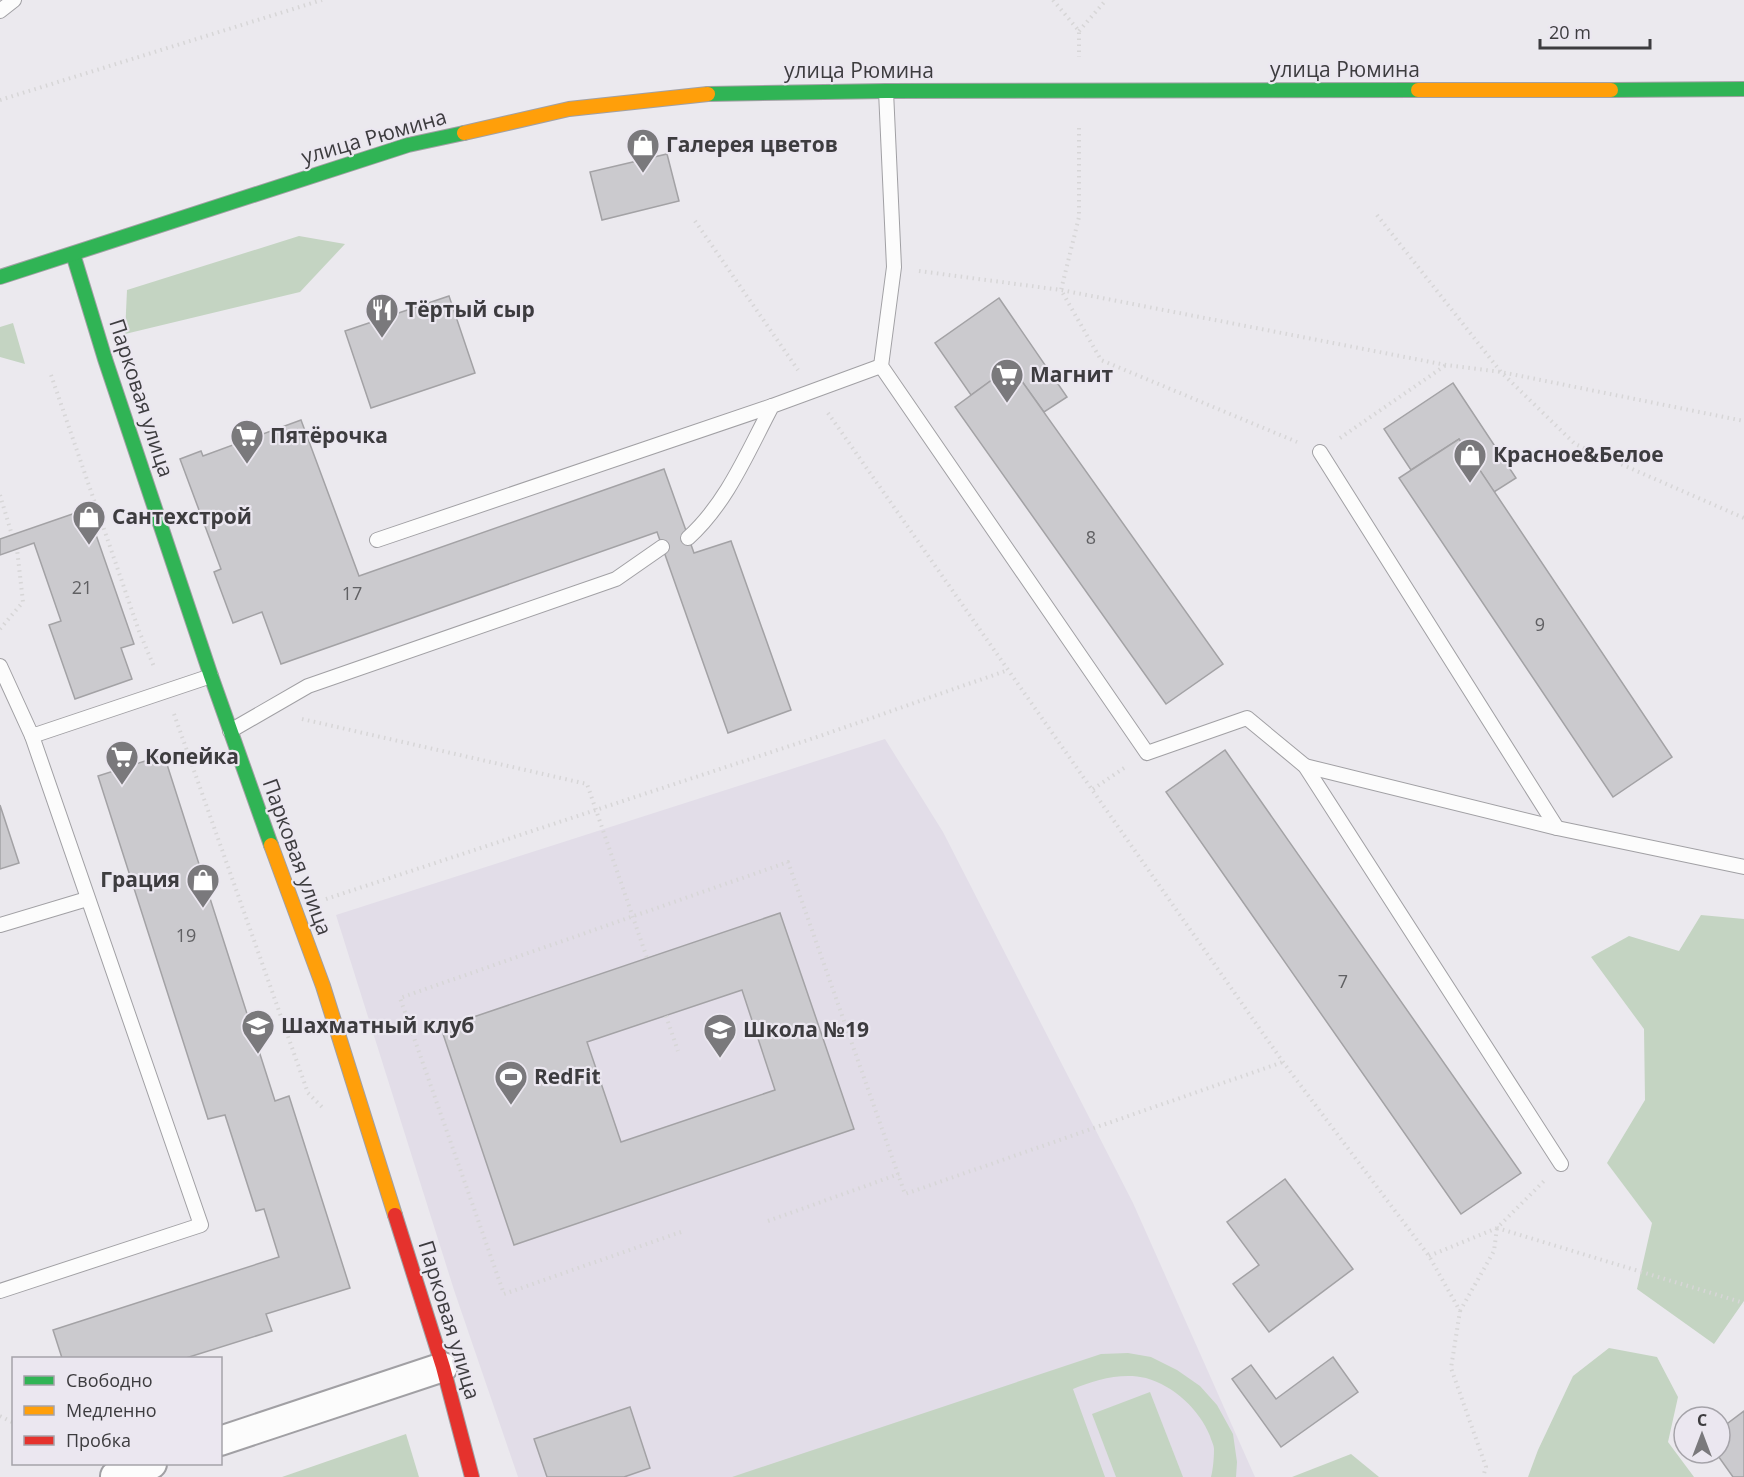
<svg xmlns="http://www.w3.org/2000/svg" width="1744" height="1477" font-family="'Open Sans',sans-serif">
	<rect width="100%" height="100%" fill="#ebe9ee"/>
	<path fill="#e2dde8" d="M885 739 943 832 1133 1203 1255 1477H518L454 1290 336 915Z"/>
	<g fill="#c4d4c2">
		<path d="M299 236 345 244 300 292 125 334 127 290Z"/>
		<path d="M13 323 25 364 0 357V327Z"/>
		<path d="M1701 915 1744 919V1301L1714 1344 1637 1289 1652 1223 1607 1163 1645 1100 1644 1029 1591 957 1629 936 1679 951Z"/>
		<path d="M1609 1348 1657 1357 1678 1397 1668 1442 1694 1477H1528L1538 1450 1573 1376Z"/>
		<path d="M1128 1353 1151 1357 1177 1370 1200 1386 1217 1405 1233 1434 1237 1462 1236 1477H1211C1213 1469 1214 1458 1214 1449 1214 1445 1211 1440 1210 1436 1199 1409 1174 1386 1146 1378 1122 1372 1094 1380 1073 1389L1105 1477H732L1101 1354Z"/>
		<path d="M1150 1392 1183 1477H1116L1092 1414Z"/>
		<path d="M406 1434 419 1477H282Z"/>
		<path d="M1351 1454 1379 1477H1292Z"/>
	</g>
	<g fill="#cbcace" stroke="#a3a2a5" stroke-width="1.5" fill-rule="evenodd">
		<path d="M667 154 679 201 602 220 590 172Z"/>
		<path d="M449 296 475 373 371 408 345 331Z"/>
		<path d="M999 298 1067 397 1044 412 1011 366 971 395 935 343Z"/>
		<path d="M1011 366 1223 664 1166 704 955 407Z"/>
		<path d="M1453 383 1516 478 1494 492 1459 439 1411 470 1384 429Z"/>
		<path d="M301 420 359 576 664 469 694 553 731 541 791 710 728 733 657 532 281 664 262 612 233 623 214 572 221 569 180 459 201 451 203 456Z"/>
		<path d="M1459 439 1672 757 1613 797 1399 478Z"/>
		<path d="M87 509 134 644 121 648 132 679 75 699 49 625 61 621 34 543 0 555V539Z"/>
		<path d="M1225 750 1521 1173 1461 1214 1166 792Z"/>
		<path d="M164 755 275 1101 289 1096 350 1288 266 1314 272 1331 186 1358H62L53 1330 279 1257 264 1209 256 1211 225 1115 208 1119 98 776Z"/>
		<path d="M0 805 19 863 0 869Z"/>
		<path d="M780 913 854 1129 514 1245 441 1028ZM742 990 775 1090 621 1142 587 1042Z"/>
		<path d="M1285 1179 1353 1269 1269 1332 1233 1284 1259 1265 1227 1222Z"/>
		<path d="M1333 1357 1358 1392 1281 1447 1232 1379 1251 1365 1276 1399Z"/>
		<path d="M630 1407 650 1468 624 1477H547L534 1439Z"/>
		<path d="M1744 1411V1477H1733L1716 1453H1720V1429Z"/>
	</g>
	<g fill="none" stroke-linecap="round" stroke-linejoin="round">
		<g stroke="#a1a0a4" stroke-width="16">
			<g id="lane">
				<path d="M0 11 14 0"/>
				<path d="M886 91 894 267 881 366 1147 753 1247 718 1305 766 1561 1164"/>
				<path d="M1320 452 1557 828"/>
				<path d="M688 538C727 503 748 451 772 406L881 366"/>
				<path d="M377 540 772 406"/>
				<path d="M0 666 32 736 211 676"/>
				<path d="M230 731 308 686 616 579 662 547"/>
				<path d="M1305 766 1557 828 1744 867"/>
				<path d="M0 925 87 899"/>
				<path d="M0 1291 201 1225 32 736"/>
			</g>
		</g>
		<g stroke="#a1a0a4" stroke-width="32">
			<g id="street">
				<path d="M220 1441 443 1367"/>
				<path d="M115 1476 152 1464"/>
			</g>
		</g>
		<g stroke="#a1a0a4" stroke-width="16">
			<g id="fast">
				<path d="M1611 90 1744 89"/>
				<path d="M708 94 886 91 1418 90"/>
				<path d="M73 254 105 359 211 676 271 845"/>
				<path d="M0 277 408 145 464 133"/>
			</g>
		</g>
		<g stroke="#a1a0a4" stroke-width="16">
			<g id="slow">
				<path d="M1418 90H1611"/>
				<path d="M464 133 569 109 708 94"/>
				<path d="M271 845 323 986 395 1215"/>
			</g>
		</g>
		<g stroke="#a1a0a4" stroke-width="16">
			<path id="jam" d="M395 1215 443 1367 472 1477"/>
		</g>
		<g stroke="#d7d6d7" stroke-width="4" stroke-dasharray="1.5 4.5" stroke-linecap="butt">
			<path d="M1053 0 1079 31V57"/>
			<path d="M1079 31 1106 0"/>
			<path d="M0 100 322 0"/>
			<path d="M1079 128V217L1061 290 1101 360 1297 442"/>
			<path d="M1377 215 1501 372 1575 444 1744 518"/>
			<path d="M695 221 798 370"/>
			<path d="M919 271 1061 290 1446 365 1501 372 1744 421"/>
			<path d="M51 375 139 631 155 669"/>
			<path d="M828 413 1283 1062 1429 1256 1460 1311 1451 1368 1486 1467 1483 1477"/>
			<path d="M1340 438 1446 365"/>
			<path d="M0 495 12 535"/>
			<path d="M0 629 23 602 17 549"/>
			<path d="M174 714 308 1093 322 1107"/>
			<path d="M302 719 587 784 647 958"/>
			<path d="M1093 789 1127 766"/>
			<path d="M326 899 823 735 1008 670"/>
			<path d="M666 1016 678 1051"/>
			<path d="M768 1221 899 1174"/>
			<path d="M1497 1228 1744 1303"/>
			<path d="M681 1232 504 1294 400 998 788 862 905 1194 1283 1062"/>
			<path d="M1429 1256 1497 1228 1544 1181"/>
			<path d="M1460 1311 1494 1251 1497 1228"/>
			<path d="M0 1416 14 1423"/>
		</g>
		<use href="#lane" stroke="#fcfcfc" stroke-width="14"/>
		<use href="#street" stroke="#fcfcfc" stroke-width="28"/>
		<use href="#fast" stroke="#30b455" stroke-width="14"/>
		<use href="#slow" stroke="#ff9f0a" stroke-width="14"/>
		<use href="#jam" stroke="#e5322d" stroke-width="14"/>
	</g>
	<defs>
		<g id="shop-pin" transform="scale(1.725)"><path d="M0 17L-7.5 6A9.5 9.5 0 1 1 7.5 6Z" fill="#7a797c" stroke="#ebe7f0"/><path d="M-5-2.5h2.3a2.7 3.5 0 0 1 5.4 0H5L5.5 6h-11ZM-1.5-2.5h3a1.5 2.3 0 0 0-3 0Z" fill="#fff"/></g>
		<g id="restaurant-pin" transform="scale(1.725)"><path d="M0 17L-7.5 6A9.5 9.5 0 1 1 7.5 6Z" fill="#7a797c" stroke="#ebe7f0"/><path d="M-5-6h1v4h1v-4h1v4h1v-4h1v5L-1.5 .5V6h-2V.5L-5-1ZM5-6V6H3V1.5H1.5Q1.5-4 5-6Z" fill="#fff"/></g>
		<g id="supermarket-pin" transform="scale(1.725)"><path d="M0 17L-7.5 6A9.5 9.5 0 1 1 7.5 6Z" fill="#7a797c" stroke="#ebe7f0"/><path d="M-6-5.5h2.5l.6 2H6L4.5 2H-2.5L-4.4-4H-6ZM-1.5 3.2a1.3 1.3 0 1 0 .1 0ZM3 3.2a1.3 1.3 0 1 0 .1 0Z" fill="#fff"/></g>
		<g id="school-pin" transform="scale(1.725)"><path d="M0 17L-7.5 6A9.5 9.5 0 1 1 7.5 6Z" fill="#7a797c" stroke="#ebe7f0"/><path d="M0-5L7-2L0 1L-7-2ZM-4 1L0 2.5L4 1V4Q0 6-4 4Z" fill="#fff"/></g>
		<g id="stadium-pin" transform="scale(1.725)"><path d="M0 17L-7.5 6A9.5 9.5 0 1 1 7.5 6Z" fill="#7a797c" stroke="#ebe7f0"/><path d="M0-5a6.5 5 0 1 0 0 10a6.5 5 0 1 0 0-10ZM-3.5-1.8h7v3.6h-7Z" fill="#fff"/></g>
	</defs>
	<g fill-rule="evenodd">
		<use href="#shop-pin" x="643" y="145"/>
		<use href="#restaurant-pin" x="382" y="310"/>
		<use href="#supermarket-pin" x="1007" y="375"/>
		<use href="#supermarket-pin" x="247" y="436"/>
		<use href="#shop-pin" x="1470" y="455"/>
		<use href="#shop-pin" x="89" y="517"/>
		<use href="#supermarket-pin" x="122" y="757"/>
		<use href="#shop-pin" x="203" y="880"/>
		<use href="#school-pin" x="258" y="1026"/>
		<use href="#school-pin" x="720" y="1030"/>
		<use href="#stadium-pin" x="511" y="1077"/>
	</g>
	<g text-anchor="middle" stroke-width="4.5" stroke-linejoin="round" paint-order="stroke">
		<g font-size="18" fill="#606063">
			<text x="1091" y="544">8</text>
			<text x="82" y="594">21</text>
			<text x="352" y="600">17</text>
			<text x="1540" y="631">9</text>
			<text x="186" y="942">19</text>
			<text x="1343" y="988">7</text>
		</g>
		<g font-size="21" fill="#3d3c3f" stroke="#ebe7f0">
			<text x="1345" y="77">улица Рюмина</text>
			<text x="859" y="78">улица Рюмина</text>
			<text transform="translate(374 137) rotate(-16)" y="7">улица Рюмина</text>
			<text transform="translate(141 398) rotate(72)" y="7">Парковая улица</text>
			<text transform="translate(297 857) rotate(70)" y="7">Парковая улица</text>
			<text transform="translate(449 1320) rotate(73)" y="7">Парковая улица</text>
		</g>
		<g font-size="21" font-weight="bold" fill="#3d3c3f" stroke="#ebe7f0" text-anchor="start">
			<text x="666" y="152">Галерея цветов</text>
			<text x="405" y="317">Тёртый сыр</text>
			<text x="1030" y="382">Магнит</text>
			<text x="270" y="443">Пятёрочка</text>
			<text x="1493" y="462">Красное&amp;Белое</text>
			<text x="112" y="524">Сантехстрой</text>
			<text x="145" y="764">Копейка</text>
			<text x="180" y="887" text-anchor="end">Грация</text>
			<text x="281" y="1033">Шахматный клуб</text>
			<text x="743" y="1037">Школа №19</text>
			<text x="534" y="1084">RedFit</text>
		</g>
	</g>
	<rect x="12" y="1357" width="210" height="108" fill="#ebe7f0" stroke="#a5a3a9" stroke-width="1.5"/>
	<rect x="24" y="1376" width="30" height="9" fill="#30b455" stroke="#a5a3a9" stroke-width="1.5"/>
	<text x="66" y="1387" font-size="18" fill="#3d3c3f">Свободно</text>
	<rect x="24" y="1406" width="30" height="9" fill="#ff9f0a" stroke="#a5a3a9" stroke-width="1.5"/>
	<text x="66" y="1417" font-size="18" fill="#3d3c3f">Медленно</text>
	<rect x="24" y="1436" width="30" height="9" fill="#e5322d" stroke="#a5a3a9" stroke-width="1.5"/>
	<text x="66" y="1447" font-size="18" fill="#3d3c3f">Пробка</text>
	<g transform="translate(1702 1435)"><circle r="28" fill="#ebe7f0" stroke="#a5a3a9" stroke-width="1.5"/>
	<path d="M0-4.5L10 22L0 15L-10 22Z" fill="#7a797c"/>
	<text y="-9" font-size="16" font-weight="bold" text-anchor="middle" fill="#3d3c3f">С</text>
	</g>
	<path d="M1540 39v9h110v-9" fill="none" stroke="#3d3c3f" stroke-width="3"/>
	<text x="1549" y="39" font-size="18" fill="#3d3c3f" stroke="#ebe7f0" stroke-width="4.5" paint-order="stroke">20 m</text>
</svg>
